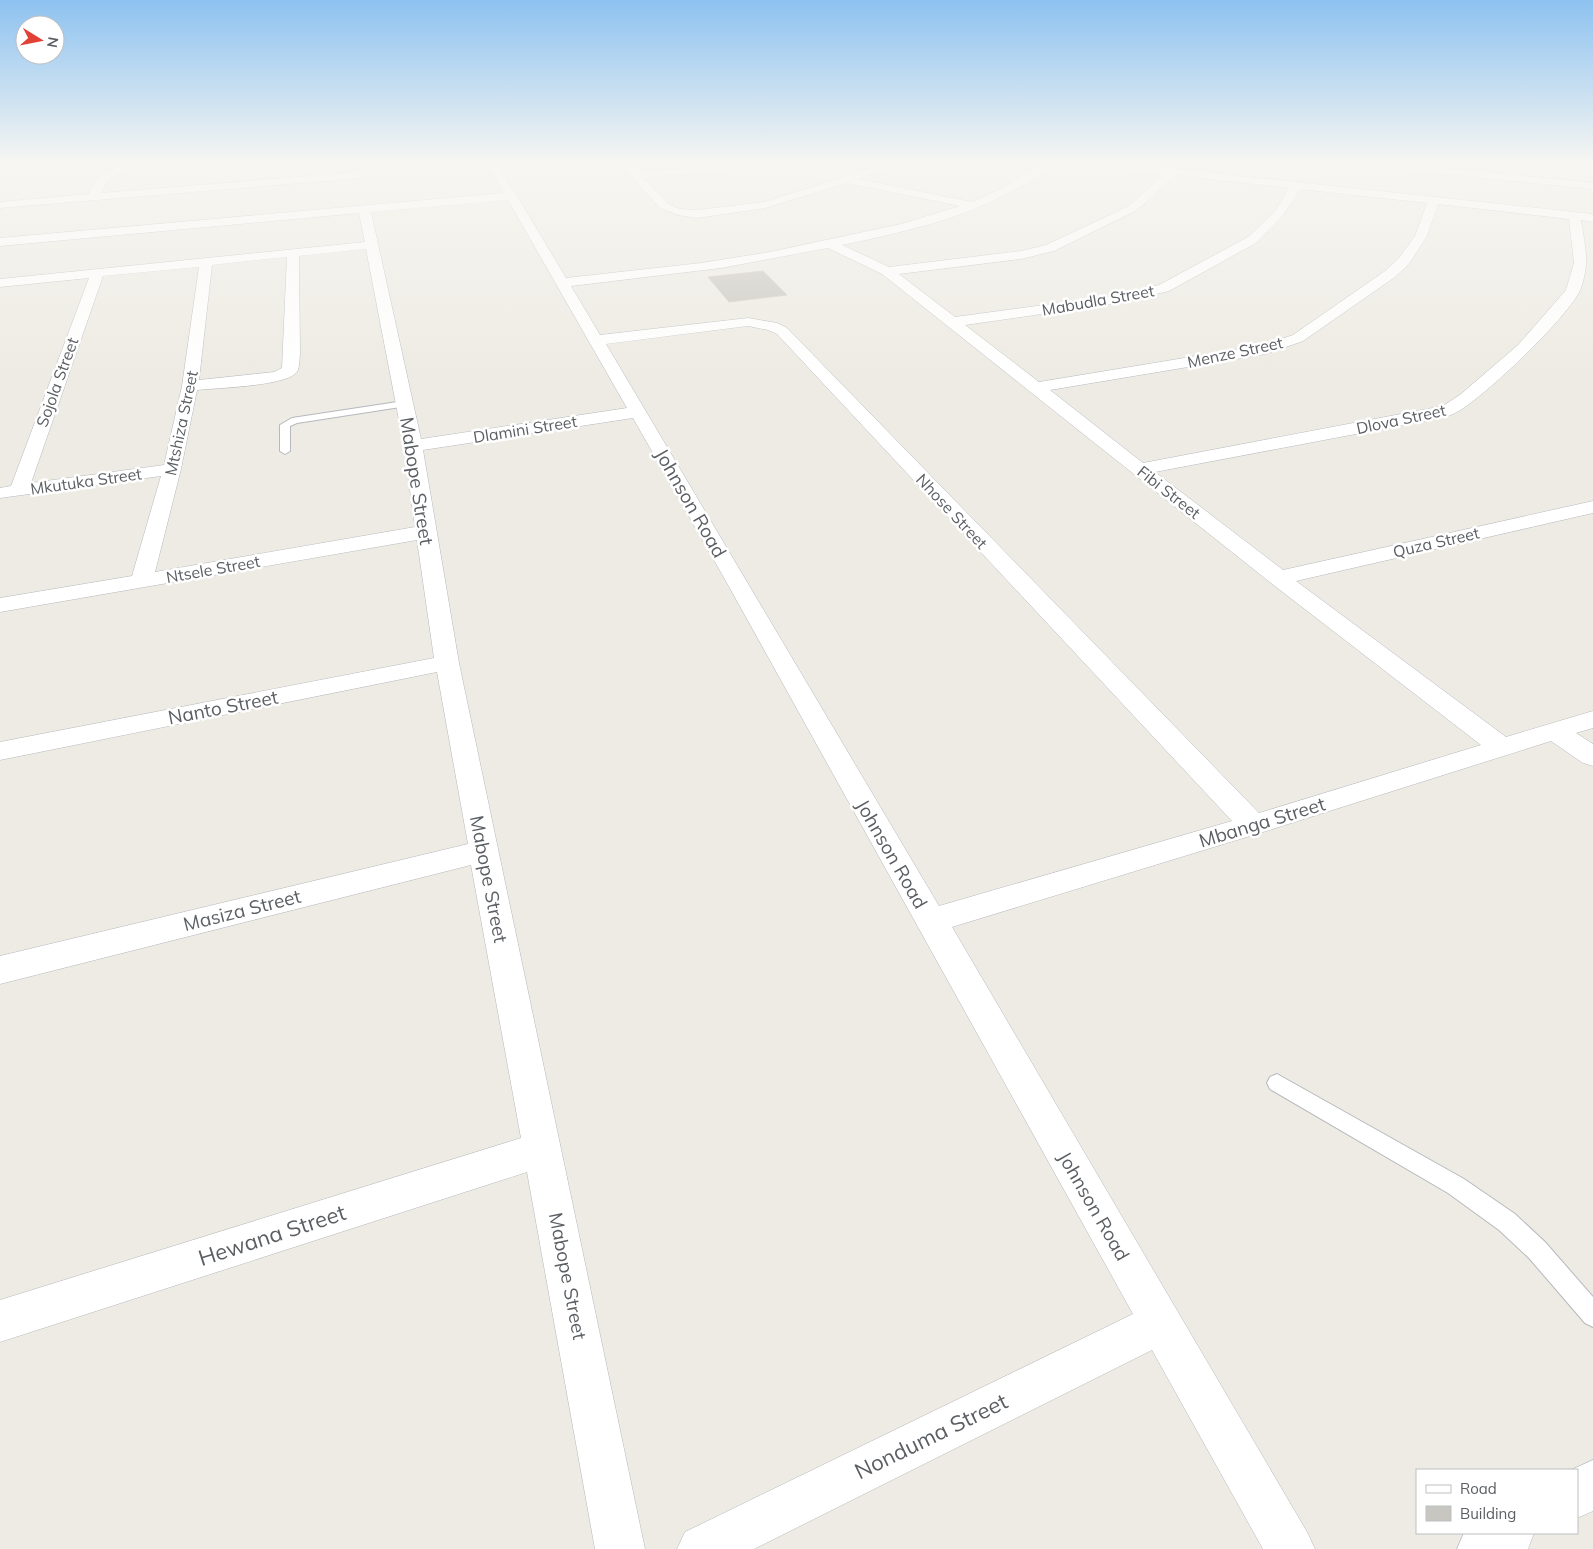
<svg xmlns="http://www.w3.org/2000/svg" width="1593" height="1549" font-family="Mulish,sans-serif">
	<rect width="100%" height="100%" fill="#edebe3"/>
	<path fill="#c8c6c0" stroke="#d2cdc2" d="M763 271 787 295 729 302 708 277Z"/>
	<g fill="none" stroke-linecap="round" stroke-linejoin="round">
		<g stroke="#b6b9bd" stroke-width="2">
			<g id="lane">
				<path d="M404 401 409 404 407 406 297 423 290 426V451L285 454 280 451V425L292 418Z"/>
				<path d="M1277 1074 1464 1179 1515 1214 1545 1242 1593 1297V1327L1585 1323 1529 1258 1499 1230 1448 1193 1270 1089 1267 1083 1270 1077Z"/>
			</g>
		</g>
		<g stroke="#b6b9bd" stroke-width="1">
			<g id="street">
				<path d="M144 161H169L164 164C139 168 111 167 101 193L360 172 365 175 360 178 0 208V202L89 194C100 167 118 165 144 161Z"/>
				<path d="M486 161H496L566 278 701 263 770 252 901 224 960 206 847 183 765 208 697 218 678 215 660 208 617 161H628L639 173 740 161H760L759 163 727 170 644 178 668 204 680 209 697 210 764 202 895 161H911L858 179 972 202 1003 188 1045 161H1057C1048 171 1034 179 1023 185 968 218 904 232 842 245L889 267 1021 251 1046 245 1129 206 1164 174 1072 164 1067 161H1101L1593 214V222L1581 220C1585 247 1590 261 1581 288 1571 315 1484 397 1457 412 1451 416 1442 417 1435 419L1155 472 1283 570 1593 501V513L1296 581 1506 737 1593 711V728L1576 733 1593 744V766L1583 763 1551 741 1263 832 952 927 1307 1532 1315 1549H1263L1152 1350 754 1549H677L685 1532 1133 1314 727 583 633 418 423 450 459 663 645 1549H595L527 1172 0 1342V1300L521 1138 471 865 0 984V956L468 844 437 672 0 760V742L434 658 417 540 0 612V598L132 576 161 476 0 498V488L11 486 89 278 0 287V279L365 242 359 213 0 246V238L504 193ZM1175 175 1289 188 1274 213 1248 237 1159 285 1118 295 955 317 899 274 1021 259 1054 251 1137 210ZM1300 189 1427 203 1415 236 1399 258 1385 271 1293 335 1263 345 1039 382 965 325 1118 303 1169 291 1256 243 1282 217ZM508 200 627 408 421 439 371 212ZM1438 204 1569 219 1574 263 1566 290 1518 345 1461 394 1443 406 1143 463 1050 390 1266 354 1303 341 1395 277 1409 264 1427 236ZM828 248 882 274 1271 583 1481 745 1259 813 787 328 777 323 748 318 600 335 571 286 721 268ZM366 249 404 446 415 527 155 572 181 469 197 390C219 388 280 386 295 374 300 370 299 361 300 355L299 256ZM287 257 282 368 274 372 199 380 212 265ZM199 267 182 386 164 465 31 483 103 276ZM748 326 768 330 777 334 1232 821 939 906 606 344Z"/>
				<path d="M1341 161H1377L1593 183V189L1346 164Z"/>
				<path d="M1593 1460V1511L1577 1518V1470H1571Z"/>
				<path d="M1464 1533H1534L1528 1549H1457Z"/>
			</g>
		</g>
		<use href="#lane" fill="#fff" fill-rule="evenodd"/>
		<use href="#street" fill="#fff" fill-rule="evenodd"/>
	</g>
	<linearGradient id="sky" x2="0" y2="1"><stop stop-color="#8dc2f0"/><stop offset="0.43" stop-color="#f7f6f2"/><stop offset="1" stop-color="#f7f6f2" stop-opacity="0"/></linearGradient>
	<rect width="1593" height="378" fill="url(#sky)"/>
	<g text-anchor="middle" stroke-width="5" stroke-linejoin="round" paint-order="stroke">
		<g font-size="16" fill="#5b5f63" stroke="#fff">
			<text transform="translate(1098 300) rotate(-10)" y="6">Mabudla Street</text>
			<text transform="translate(1235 352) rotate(-12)" y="6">Menze Street</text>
			<text transform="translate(57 382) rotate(-70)" y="6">Sojola Street</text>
			<text transform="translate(1401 419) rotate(-12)" y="6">Dlova Street</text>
			<text transform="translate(181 423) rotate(-78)" y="6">Mtshiza Street</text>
			<text transform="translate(525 429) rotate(-9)" y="6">Dlamini Street</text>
			<text transform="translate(86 481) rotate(-8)" y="6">Mkutuka Street</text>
			<text transform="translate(1169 492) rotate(38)" y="6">Fibi Street</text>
			<text transform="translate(952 511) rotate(47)" y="6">Nhose Street</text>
			<text transform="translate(1436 542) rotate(-13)" y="6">Quza Street</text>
			<text transform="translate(213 569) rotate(-10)" y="6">Ntsele Street</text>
		</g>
		<g font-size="19" fill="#5b5f63" stroke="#fff">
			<text transform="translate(417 481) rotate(81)" y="7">Mabope Street</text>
			<text transform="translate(691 503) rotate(60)" y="7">Johnson Road</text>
			<text transform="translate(223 707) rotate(-11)" y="7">Nanto Street</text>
			<text transform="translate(1262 822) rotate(-17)" y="7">Mbanga Street</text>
			<text transform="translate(892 854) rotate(60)" y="7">Johnson Road</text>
			<text transform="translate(489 879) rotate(79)" y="7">Mabope Street</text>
			<text transform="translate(242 910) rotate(-14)" y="7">Masiza Street</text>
			<text transform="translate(1094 1206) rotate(60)" y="7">Johnson Road</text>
			<text transform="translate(568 1276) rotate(79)" y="7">Mabope Street</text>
		</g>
		<g font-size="22" fill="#5b5f63" stroke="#fff">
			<text transform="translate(272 1235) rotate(-18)" y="8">Hewana Street</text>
			<text transform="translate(931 1436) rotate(-26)" y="8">Nonduma Street</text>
		</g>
	</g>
	<rect x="1416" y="1469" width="162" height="65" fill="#ffffff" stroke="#bdbfc1"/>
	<rect x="1426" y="1485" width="25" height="8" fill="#ffffff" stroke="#bdbfc1"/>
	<text x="1460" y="1494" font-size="15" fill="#5b5f63">Road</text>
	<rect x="1426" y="1506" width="25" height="15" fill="#c8c6c0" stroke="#bdbfc1"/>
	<text x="1460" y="1519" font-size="15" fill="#5b5f63">Building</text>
	<g transform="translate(40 40) rotate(100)"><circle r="24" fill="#ffffff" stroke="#bdbfc1"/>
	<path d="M0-4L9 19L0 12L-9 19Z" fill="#e14235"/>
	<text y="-8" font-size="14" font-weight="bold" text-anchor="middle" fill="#5b5f63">N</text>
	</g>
</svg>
